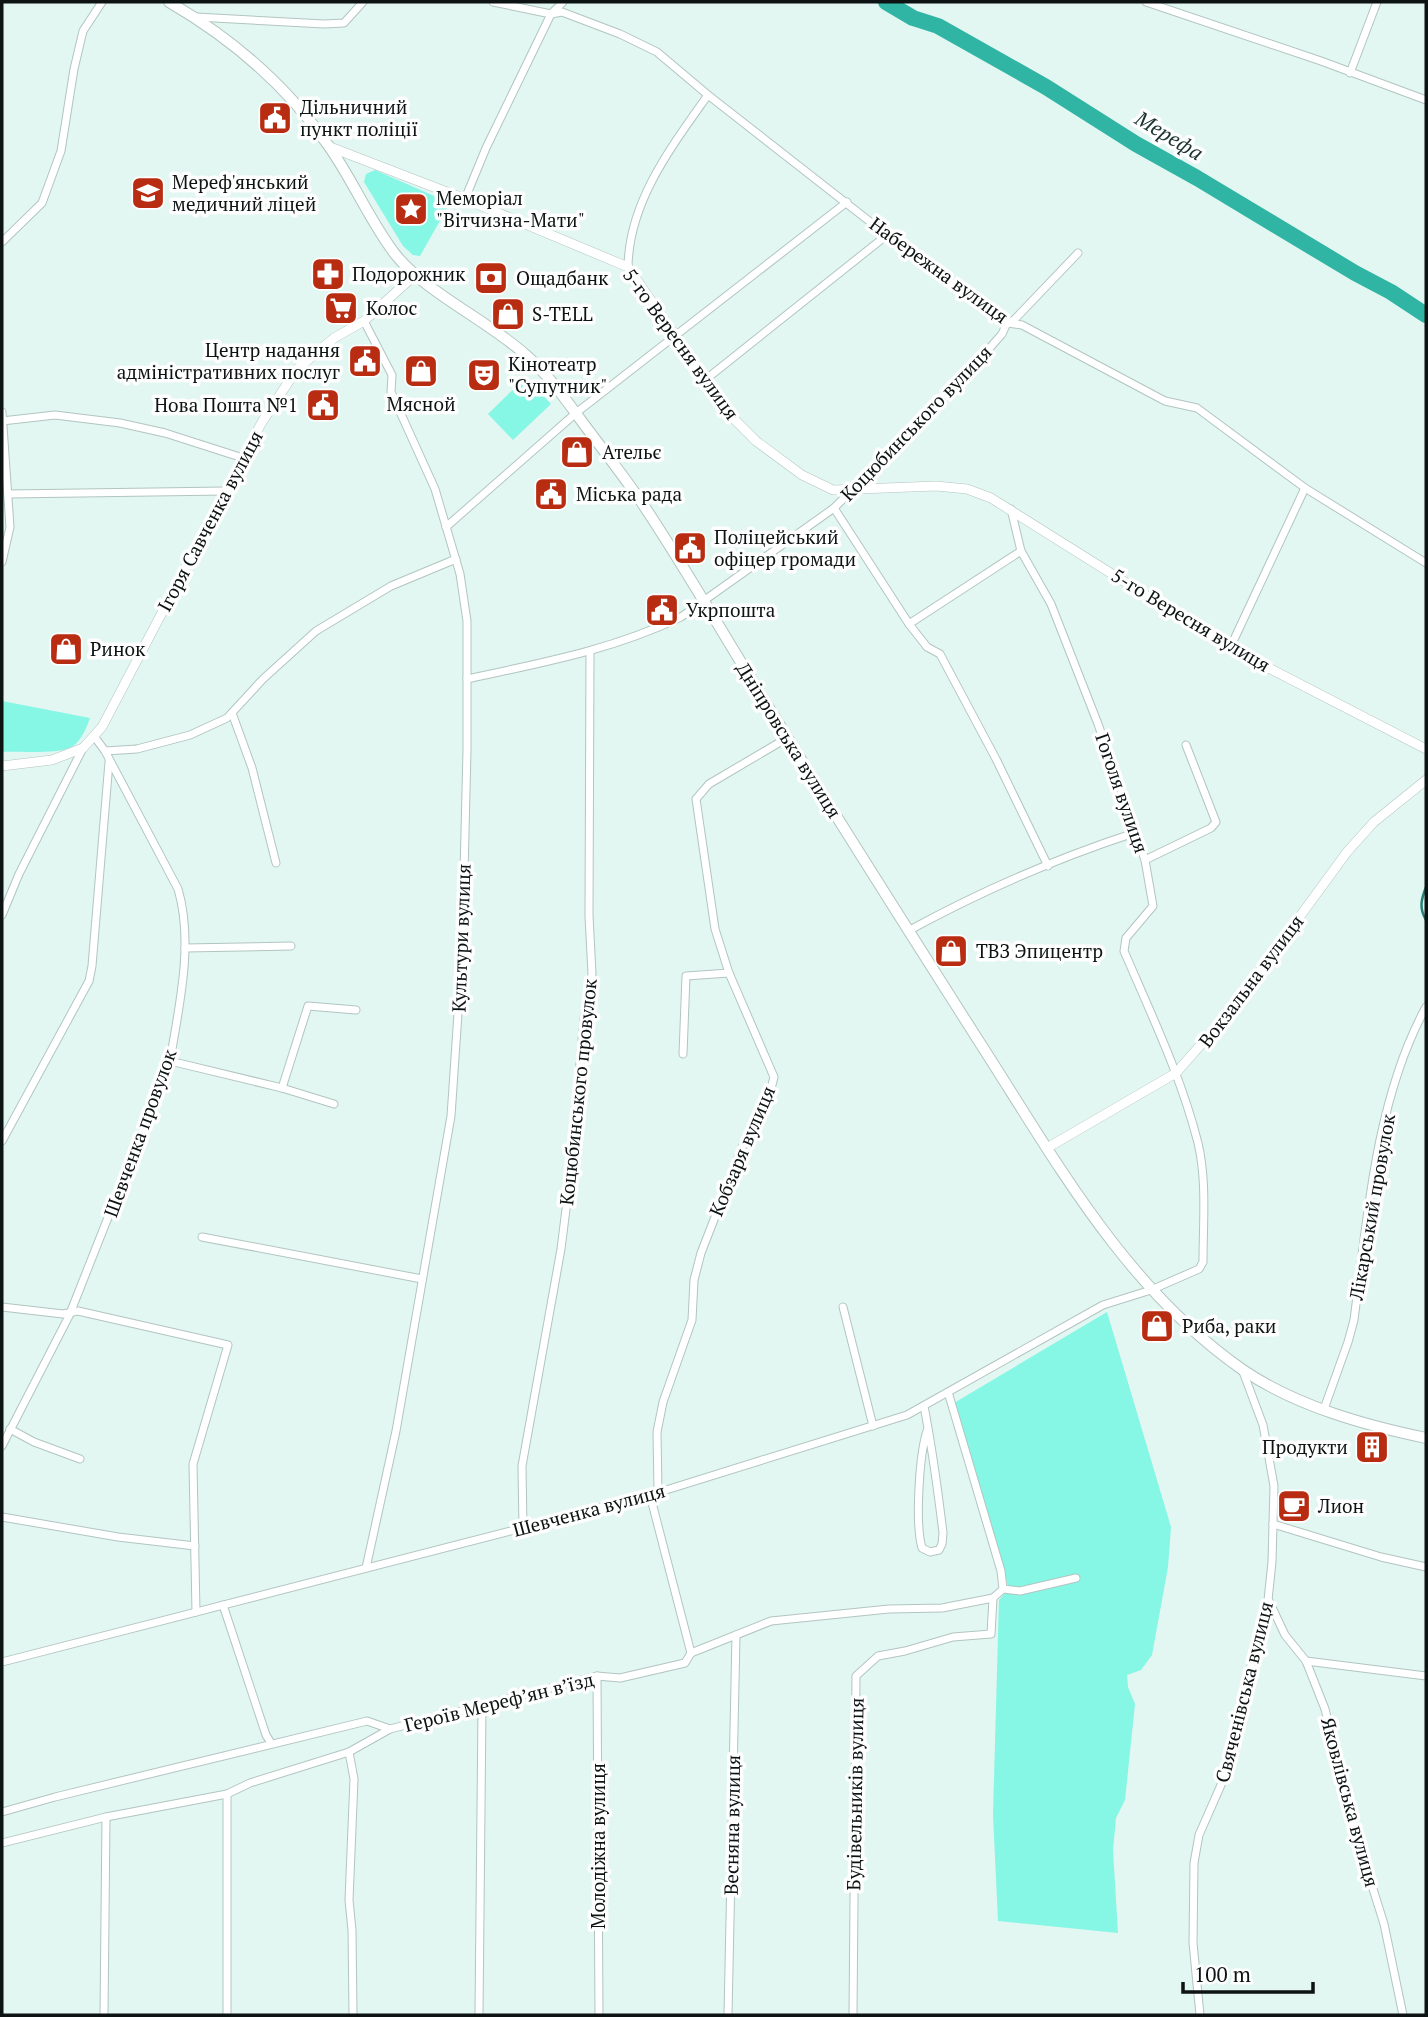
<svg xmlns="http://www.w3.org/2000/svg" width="1428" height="2017" font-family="'PT Serif',serif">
	<rect width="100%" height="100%" fill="#e2f6f2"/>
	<g fill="#86f6e5">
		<path d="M375 170 450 203 420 256 413 255 403 246 364 182 366 174Z"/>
		<path d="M526 377 551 404 513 440 488 414Z"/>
		<path d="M2 701 90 718C87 727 81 741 73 746 61 755 18 751 2 752Z"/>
		<path d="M1107 1312 1171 1527 1168 1567 1152 1655 1141 1670 1127 1675 1128 1687 1135 1704 1125 1800 1116 1818 1113 1850 1118 1933 998 1921 993 1815 999 1600 1009 1589 954 1403Z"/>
	</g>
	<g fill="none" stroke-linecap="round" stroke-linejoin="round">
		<path stroke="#258478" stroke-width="2.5" d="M1426 887C1421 900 1419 908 1426 920"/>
		<path stroke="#30b5a4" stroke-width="16" d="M886 2 913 18 938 26 1046 87 1136 144 1197 178 1355 273 1391 292 1426 315"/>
		<g stroke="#b2c5c1" stroke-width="9">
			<g id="minor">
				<path d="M493 2 551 14 562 12 620 34 657 52 708 95 887 235 1007 323 1022 325 1165 401 1197 408 1305 488 1426 563"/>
				<path d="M1146 2 1321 61 1426 100"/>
				<path d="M196 17 324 24 344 23 363 2"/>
				<path d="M1350 73 1377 2"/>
				<path d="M465 199 486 148 551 14 563 2"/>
				<path d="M2 242 42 203 61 151 74 69 83 31 102 2"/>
				<path d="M628 267C629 201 672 146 708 95"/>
				<path d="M364 321 392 375 391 392 435 489 460 574 467 621V750L462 955 451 1116 396 1431 366 1568"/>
				<path d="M705 380 887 235"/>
				<path d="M2 412 10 527 2 562"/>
				<path d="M2 421 55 415 120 423 165 433 243 458"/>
				<path d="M8 494 226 491"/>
				<path d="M834 508 909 624 1021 551"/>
				<path d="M446 527 576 413 847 202"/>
				<path d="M909 624 927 647 940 654 996 759 1048 866"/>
				<path d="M1230 648 1305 488"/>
				<path d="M467 679C541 663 612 650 681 617L834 508 950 393 1002 334 1007 323 1014 320 1078 253"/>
				<path d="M232 713 252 768 276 863"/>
				<path d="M105 751 137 749 190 735 227 718 263 679 316 631 391 586 456 559"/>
				<path d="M1145 860 1211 828 1216 822 1186 745"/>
				<path d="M2 915 19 874 83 748"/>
				<path d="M908 931C979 892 1058 858 1134 833"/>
				<path d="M185 948 291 946"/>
				<path d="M683 1054 686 976 729 973"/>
				<path d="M170 1061 282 1088 334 1104"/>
				<path d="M282 1088 308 1006 356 1010"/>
				<path d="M2 1141 89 981 92 966 109 762"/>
				<path d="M202 1237 422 1279"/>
				<path d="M2 1307 63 1314 78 1311 228 1345 193 1464 196 1612"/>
				<path d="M843 1307 873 1426"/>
				<path d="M924 1406C932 1448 938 1491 943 1533L942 1544 939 1550 930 1552 922 1548C915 1524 919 1452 928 1428"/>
				<path d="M1324 1409 1348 1342 1354 1320C1367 1218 1376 1098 1426 1007"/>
				<path d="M10 1429 34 1442 80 1459"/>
				<path d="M2 1446 69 1316 170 1061C179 1006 194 943 178 889L105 751 94 736"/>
				<path d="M658 1492 657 1432 663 1402 692 1320 694 1280 701 1253 743 1145 767 1104 774 1077 729 973 715 929 696 799 709 784 787 738"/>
				<path d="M650 1495 691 1653"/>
				<path d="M2 1517 118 1537 195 1546"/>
				<path d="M1273 1524 1381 1557 1426 1567"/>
				<path d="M523 1528 522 1466 561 1249 568 1193 584 1019 592 974 589 916 590 652"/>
				<path d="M1003 1589 1020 1591 1076 1578"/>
				<path d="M1269 1601 1285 1635 1306 1661 1325 1709 1352 1822 1384 1924 1403 2015"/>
				<path d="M223 1605 266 1735 271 1743"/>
				<path d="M1306 1661 1426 1676"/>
				<path d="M2 1662 650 1495 907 1415 1103 1305 1151 1290 1199 1269 1203 1262C1203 1223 1207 1181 1198 1143 1181 1076 1151 1014 1124 951L1126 938 1153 906 1145 860 1098 724 1051 604 1021 551 1011 509"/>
				<path d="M597 1676 599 2015"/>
				<path d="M349 1752 354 1779 349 1900 352 1930 353 2015"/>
				<path d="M2 1812 55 1797 367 1721 390 1729 597 1676 620 1678 685 1663 691 1653 771 1621 889 1609 942 1608 993 1598 1003 1589 1001 1571 948 1392"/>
				<path d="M2 1843 106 1817 227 1794 250 1783 349 1752 390 1729"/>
				<path d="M104 2015 106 1817"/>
				<path d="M227 2015V1794"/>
				<path d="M479 2015 482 1706"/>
				<path d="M728 2015 736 1635"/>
				<path d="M853 2015 856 1676 878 1656 905 1651 953 1637 991 1634 993 1598"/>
				<path d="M1200 2015 1193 1943 1194 1863 1199 1835 1228 1769 1252 1661 1268 1600 1272 1562 1274 1486 1263 1425 1242 1369"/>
			</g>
		</g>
		<g stroke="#b2c5c1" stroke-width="10">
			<g id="tertiary">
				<path d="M330 147 465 199 628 267 730 415 756 441 802 475 833 490 936 486 967 489 991 498 1230 648 1426 749"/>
				<path d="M2 766 52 760 83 748 102 727 262 422 297 369 334 338 364 321 416 274"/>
				<path d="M1047 1148 1176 1073 1233 1008 1347 852 1374 822 1426 780"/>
			</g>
		</g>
		<g stroke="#b2c5c1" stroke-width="12">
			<path id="trunk" d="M169 2C231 38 287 86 328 145 353 180 369 220 395 254 426 293 489 321 527 356 551 377 570 406 589 431 607 455 625 478 642 503 685 567 724 636 766 703 836 817 908 930 980 1043 1056 1161 1125 1288 1243 1370 1296 1406 1364 1425 1426 1438"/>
		</g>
		<use href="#minor" stroke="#fff" stroke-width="7"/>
		<use href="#tertiary" stroke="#fff" stroke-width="9"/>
		<use href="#trunk" stroke="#fff" stroke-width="10"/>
	</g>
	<defs>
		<g id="civic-square" transform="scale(1.75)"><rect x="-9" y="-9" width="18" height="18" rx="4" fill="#b82c12" stroke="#fefefe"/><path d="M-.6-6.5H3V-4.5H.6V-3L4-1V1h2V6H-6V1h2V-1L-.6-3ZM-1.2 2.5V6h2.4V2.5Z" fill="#fff"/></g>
		<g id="school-square" transform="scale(1.75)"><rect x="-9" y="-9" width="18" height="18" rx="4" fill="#b82c12" stroke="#fefefe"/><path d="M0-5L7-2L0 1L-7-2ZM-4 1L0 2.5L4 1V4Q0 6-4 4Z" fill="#fff"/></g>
		<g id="sight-square" transform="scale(1.75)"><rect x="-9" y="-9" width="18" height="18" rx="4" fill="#b82c12" stroke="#fefefe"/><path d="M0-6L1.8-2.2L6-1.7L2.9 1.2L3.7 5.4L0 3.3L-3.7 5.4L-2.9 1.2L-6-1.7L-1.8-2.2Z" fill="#fff"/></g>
		<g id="pharmacy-square" transform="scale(1.75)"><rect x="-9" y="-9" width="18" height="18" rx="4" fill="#b82c12" stroke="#fefefe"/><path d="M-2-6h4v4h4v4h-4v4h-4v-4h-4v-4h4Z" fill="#fff"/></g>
		<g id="bank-square" transform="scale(1.75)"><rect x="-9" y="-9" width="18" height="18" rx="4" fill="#b82c12" stroke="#fefefe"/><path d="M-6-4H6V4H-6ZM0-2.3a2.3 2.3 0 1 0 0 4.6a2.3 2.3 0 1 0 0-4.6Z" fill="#fff"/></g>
		<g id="supermarket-square" transform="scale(1.75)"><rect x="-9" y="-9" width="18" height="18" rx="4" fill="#b82c12" stroke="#fefefe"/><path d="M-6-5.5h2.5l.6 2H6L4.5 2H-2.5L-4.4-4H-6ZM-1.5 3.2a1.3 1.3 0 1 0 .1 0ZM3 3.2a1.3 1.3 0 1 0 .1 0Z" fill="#fff"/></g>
		<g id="shop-square" transform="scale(1.75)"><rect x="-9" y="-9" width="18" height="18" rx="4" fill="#b82c12" stroke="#fefefe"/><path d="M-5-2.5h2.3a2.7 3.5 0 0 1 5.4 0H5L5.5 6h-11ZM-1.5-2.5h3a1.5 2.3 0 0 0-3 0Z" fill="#fff"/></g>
		<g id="theatre-square" transform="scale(1.75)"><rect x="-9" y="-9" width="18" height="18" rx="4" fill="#b82c12" stroke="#fefefe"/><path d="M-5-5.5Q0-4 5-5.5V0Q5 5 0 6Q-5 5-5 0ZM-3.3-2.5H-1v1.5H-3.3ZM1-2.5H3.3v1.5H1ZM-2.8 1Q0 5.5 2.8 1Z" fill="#fff"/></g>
		<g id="building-square" transform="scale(1.75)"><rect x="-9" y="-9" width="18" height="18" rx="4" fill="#b82c12" stroke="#fefefe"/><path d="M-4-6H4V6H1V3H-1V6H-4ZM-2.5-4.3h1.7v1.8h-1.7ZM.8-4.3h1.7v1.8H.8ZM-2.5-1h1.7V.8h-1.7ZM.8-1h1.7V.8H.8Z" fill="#fff"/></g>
		<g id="cafe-square" transform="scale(1.75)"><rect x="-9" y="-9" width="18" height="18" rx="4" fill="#b82c12" stroke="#fefefe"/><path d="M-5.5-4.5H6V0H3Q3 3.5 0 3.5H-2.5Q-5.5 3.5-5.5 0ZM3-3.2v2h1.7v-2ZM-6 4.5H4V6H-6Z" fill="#fff"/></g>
	</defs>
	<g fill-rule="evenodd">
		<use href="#civic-square" x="275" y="118"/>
		<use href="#school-square" x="148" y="193"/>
		<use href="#sight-square" x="411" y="209"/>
		<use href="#pharmacy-square" x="328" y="274"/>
		<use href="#bank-square" x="491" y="278"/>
		<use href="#supermarket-square" x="341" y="308"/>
		<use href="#shop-square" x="508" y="314"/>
		<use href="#civic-square" x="365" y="361"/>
		<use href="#shop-square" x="421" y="371"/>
		<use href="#theatre-square" x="484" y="375"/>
		<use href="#civic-square" x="323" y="405"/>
		<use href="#shop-square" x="577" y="452"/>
		<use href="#civic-square" x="551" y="494"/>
		<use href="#civic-square" x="690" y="548"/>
		<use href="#civic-square" x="662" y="610"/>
		<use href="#shop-square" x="66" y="649"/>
		<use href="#shop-square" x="951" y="951"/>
		<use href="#shop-square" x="1157" y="1326"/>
		<use href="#building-square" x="1372" y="1447"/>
		<use href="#cafe-square" x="1294" y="1506"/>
	</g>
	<g text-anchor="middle" stroke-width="7" stroke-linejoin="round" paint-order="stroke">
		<g font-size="19" fill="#0c1312" stroke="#fefefe" text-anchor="start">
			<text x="300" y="114">Дільничний<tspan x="300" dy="22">пункт поліції</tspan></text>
			<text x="172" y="189">Мереф'янський<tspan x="172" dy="22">медичний ліцей</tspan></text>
			<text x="436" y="205">Меморіал<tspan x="436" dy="22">"Вітчизна-Мати"</tspan></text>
			<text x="352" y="281">Подорожник</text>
			<text x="516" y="285">Ощадбанк</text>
			<text x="366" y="315">Колос</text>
			<text x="532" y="321">S-TELL</text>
			<text x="340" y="357" text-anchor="end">Центр надання<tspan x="340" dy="22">адміністративних послуг</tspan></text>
			<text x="508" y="371">Кінотеатр<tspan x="508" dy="22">"Супутник"</tspan></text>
			<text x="421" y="411" text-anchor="middle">Мясной</text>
			<text x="298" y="412" text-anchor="end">Нова Пошта №1</text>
			<text x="602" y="459">Ательє</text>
			<text x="576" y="501">Міська рада</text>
			<text x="714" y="544">Поліцейський<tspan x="714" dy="22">офіцер громади</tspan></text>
			<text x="686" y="617">Укрпошта</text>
			<text x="90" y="656">Ринок</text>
			<text x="976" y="958">ТВЗ Эпицентр</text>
			<text x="1182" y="1333">Риба, раки</text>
			<text x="1348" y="1454" text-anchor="end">Продукти</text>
			<text x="1318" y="1513">Лион</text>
		</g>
		<g font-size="19" fill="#0c1312" stroke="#fefefe">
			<text transform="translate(939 270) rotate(36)" y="7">Набережна вулиця</text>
			<text transform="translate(681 344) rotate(54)" y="7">5-го Вересня вулиця</text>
			<text transform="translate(916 423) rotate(-46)" y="7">Коцюбинського вулиця</text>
			<text transform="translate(210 521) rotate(-62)" y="7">Ігоря Савченка вулиця</text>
			<text transform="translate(1191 620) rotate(31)" y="7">5-го Вересня вулиця</text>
			<text transform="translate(789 740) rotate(58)" y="7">Дніпровська вулиця</text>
			<text transform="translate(1122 793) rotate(71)" y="7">Гоголя вулиця</text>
			<text transform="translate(461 938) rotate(-88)" y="7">Культури вулиця</text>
			<text transform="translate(1251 981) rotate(-53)" y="7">Вокзальна вулиця</text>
			<text transform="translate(578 1092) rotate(-84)" y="7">Коцюбинського провулок</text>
			<text transform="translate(140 1133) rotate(-70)" y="7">Шевченка провулок</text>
			<text transform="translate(742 1151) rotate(-67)" y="7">Кобзаря вулиця</text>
			<text transform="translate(1372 1207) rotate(-80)" y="7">Лікарський провулок</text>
			<text transform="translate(589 1510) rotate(-15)" y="7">Шевченка вулиця</text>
			<text transform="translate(1244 1692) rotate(-76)" y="7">Свяченівська вулиця</text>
			<text transform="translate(499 1702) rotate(-14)" y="7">Героїв Мерефʼян вʼїзд</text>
			<text transform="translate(855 1794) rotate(-89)" y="7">Будівельників вулиця</text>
			<text transform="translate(1350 1802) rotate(75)" y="7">Яковлівська вулиця</text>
			<text transform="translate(732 1825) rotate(-89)" y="7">Весняна вулиця</text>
			<text transform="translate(598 1846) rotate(-90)" y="7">Молодіжна вулиця</text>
		</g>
		<g font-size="21" font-style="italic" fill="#1c322e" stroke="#fefefe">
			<text transform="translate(1169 136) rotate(31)" y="7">Мерефа</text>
		</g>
	</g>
	<rect width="1428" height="2017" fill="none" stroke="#0c1312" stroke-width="7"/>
	<path d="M1183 1982v10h130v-10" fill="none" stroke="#0c1312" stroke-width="3.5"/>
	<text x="1194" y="1982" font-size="21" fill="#0c1312" stroke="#fefefe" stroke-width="5" paint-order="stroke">100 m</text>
</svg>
